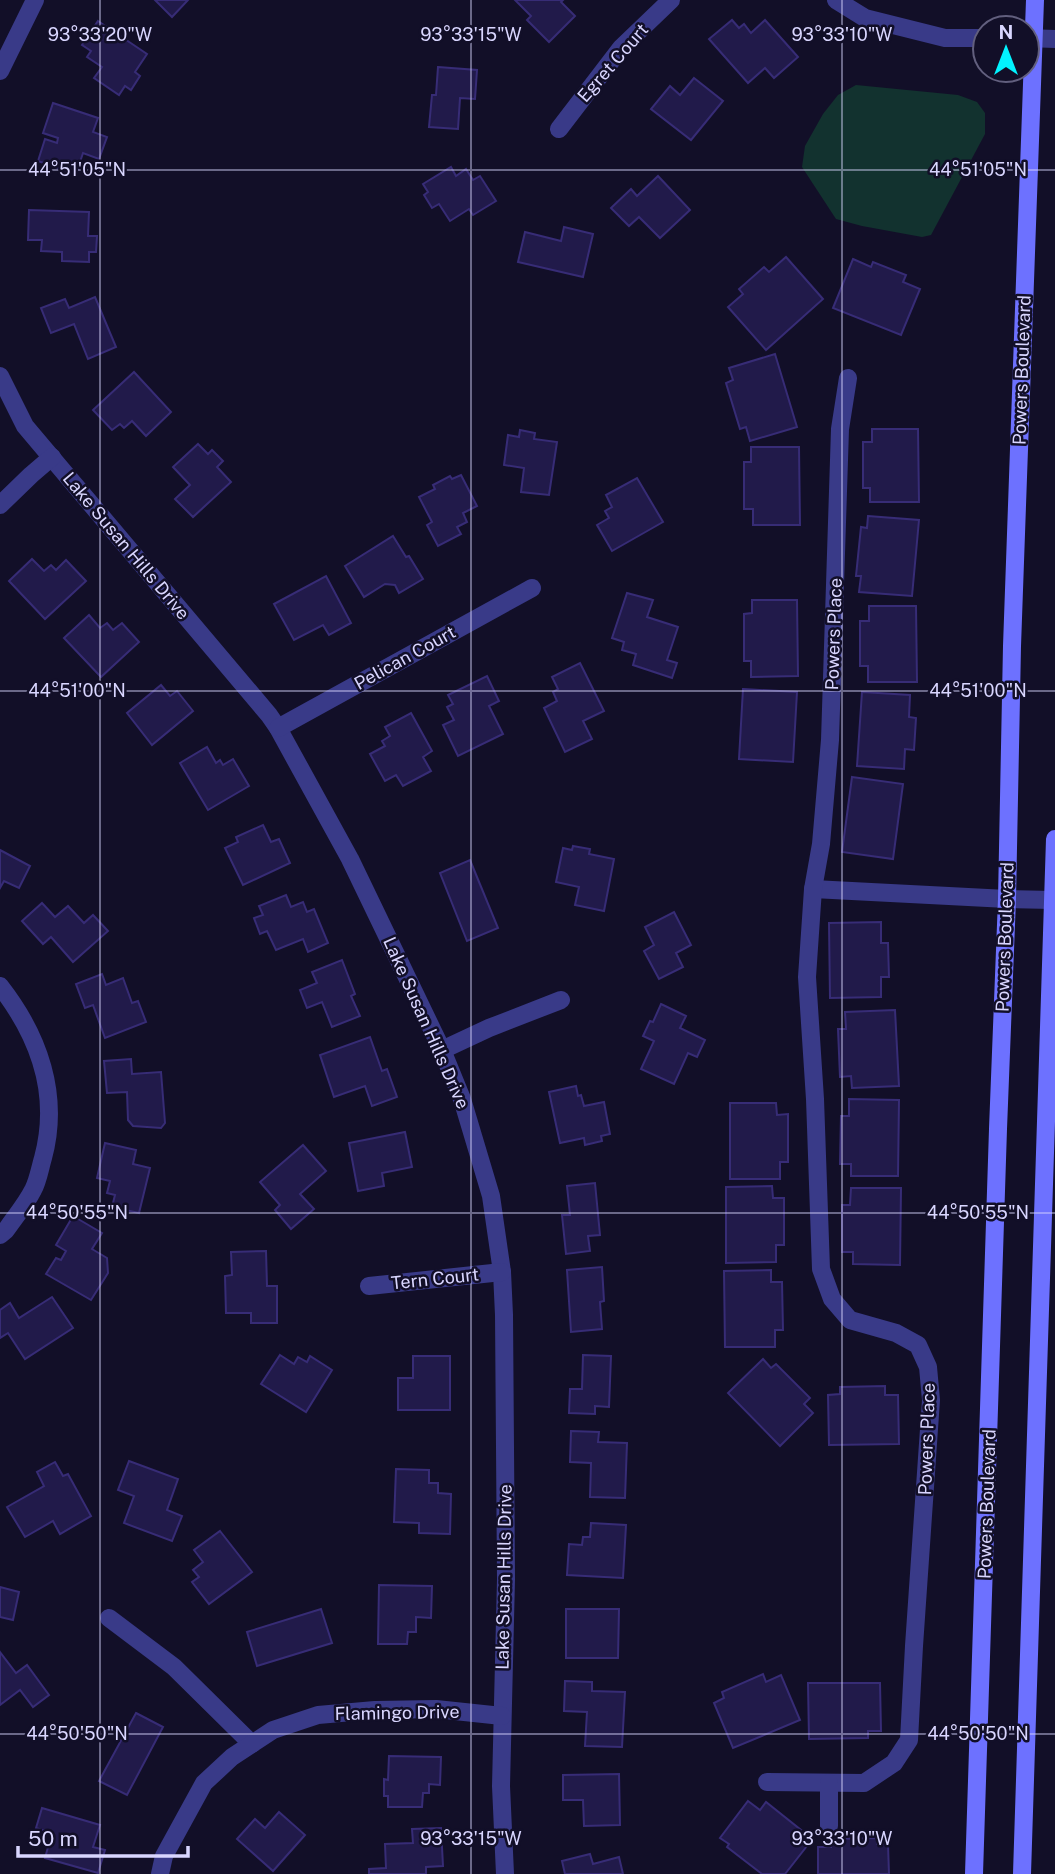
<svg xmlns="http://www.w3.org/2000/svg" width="1055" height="1874" font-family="'Public Sans',sans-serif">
	<rect width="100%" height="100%" fill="#120f28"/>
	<path fill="#12322f" d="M856 85 958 95 977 102 985 113V134L931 235 922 237 862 226 836 219 802 167 805 146 823 114 838 95Z"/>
	<g fill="#211a4a" stroke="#372c76" stroke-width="2">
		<path d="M155 0H188L172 17Z"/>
		<path d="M515 0H563L561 2 575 16 549 42 527 20 531 16Z"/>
		<path d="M732 20 739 28 744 24 751 33 765 20 798 57 774 78 765 68 748 83 709 39Z"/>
		<path d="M98 21 147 54 135 72 140 76 131 90 125 86 119 95 94 78 102 67 87 57 91 51 82 45Z"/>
		<path d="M438 67 477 70 475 99 460 98 458 129 429 127 432 95H436Z"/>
		<path d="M694 78 723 101 691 140 651 109 670 86 680 95Z"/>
		<path d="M53 103 98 118 93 132 107 137 99 159 83 153 76 174 38 161 45 139 57 143 58 138 43 133Z"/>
		<path d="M451 167 456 176 466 169 473 180 480 176 496 201 473 215 469 209 450 221 439 204 432 208 424 195 428 192 423 184Z"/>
		<path d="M658 176 690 210 660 238 639 217 629 226 611 208 631 189 637 196Z"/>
		<path d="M29 210 89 212 88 236H97L96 252H89V262L62 261V252L41 251 42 240H28Z"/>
		<path d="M564 227 593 234 583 277 518 262 525 232 561 241Z"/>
		<path d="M786 257 823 299 766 350 728 307 743 294 739 289 764 267 769 272Z"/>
		<path d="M853 259 871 267 873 262 906 275 903 282 920 289 901 335 833 308Z"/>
		<path d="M95 297 116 347 88 359 74 324 51 333 41 308 65 299 69 308Z"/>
		<path d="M775 354 797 427 750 441 746 427 740 429 726 383 733 380 729 368Z"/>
		<path d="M134 372 171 412 146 436 132 421 124 428 120 424 112 430 93 410Z"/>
		<path d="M872 429H918L919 502H870V488H863V442H872Z"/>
		<path d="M520 430 535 433 534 439 557 442 549 495 521 492 524 468 504 465 508 435 519 437Z"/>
		<path d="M198 444 208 454 212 450 223 461 217 467 231 482 193 517 175 499 190 485 173 467Z"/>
		<path d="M751 447H799L800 525H753V509H744V462H751Z"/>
		<path d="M461 475 477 506 463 513 467 522 457 527 461 534 438 546 427 525 432 522 419 497 435 489 433 485 450 476 452 479Z"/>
		<path d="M637 478 663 522 612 551 597 525 609 518 605 511 612 507 606 495Z"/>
		<path d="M868 516 919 520 912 596 859 592 861 576H856L861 527 867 528Z"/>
		<path d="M393 536 406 557 409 556 423 579 399 593 395 585 385 584 364 597 345 566Z"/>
		<path d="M32 559 44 571 51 565 56 570 66 560 86 581 45 619 9 581Z"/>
		<path d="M326 576 351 623 329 635 323 625 294 640 274 604Z"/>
		<path d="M627 593 653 600 647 617 678 627 667 660 677 663 672 678 633 665 636 654 622 650 624 642 612 638Z"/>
		<path d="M752 600H797L798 676 751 677V661H744V614L752 613Z"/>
		<path d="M869 606H916L917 682H868V666H860V621H869Z"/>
		<path d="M89 615 100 628 107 623 113 630 122 623 139 642 101 677 64 638Z"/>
		<path d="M580 663 604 711 583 721 592 739 565 752 544 708 557 701 553 692 558 689 552 677Z"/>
		<path d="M487 676 499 701 489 706 503 734 458 756 443 725 454 720 447 707 453 704 448 695Z"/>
		<path d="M161 685 170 696 177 691 193 711 152 745 127 713Z"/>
		<path d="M743 689 797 692 793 762 739 759Z"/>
		<path d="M862 692 910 695 909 717 916 718 914 750 905 749 904 769 857 766Z"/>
		<path d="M411 713 432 751 423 757 431 771 403 786 396 775 385 781 370 754 385 746 382 741 390 736 385 727Z"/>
		<path d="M207 747 216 763 220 760 223 765 233 759 249 786 208 810 180 763Z"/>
		<path d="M852 777 903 784 893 859 842 852Z"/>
		<path d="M263 825 271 842 279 839 290 863 243 885 225 848 238 842 236 837Z"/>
		<path d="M573 846 590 849 589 854 614 859 604 911 575 905 579 887 556 882 563 848 572 850Z"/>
		<path d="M0 850 30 866 19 888 4 881 0 888Z"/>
		<path d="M470 860 498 928 467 941 440 873Z"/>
		<path d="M286 895 291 907 303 902 307 912 314 909 328 943 308 952 303 939 276 950 267 931 260 934 254 918 263 915 259 906Z"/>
		<path d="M42 903 55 917 68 906 84 923 93 915 108 931 73 962 51 937 43 944 22 921Z"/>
		<path d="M674 912 691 945 676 953 683 967 659 979 644 951 654 945 645 927Z"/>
		<path d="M881 922V943H888L889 977H881V997L830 998 829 923Z"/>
		<path d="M342 960 355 994 351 996 360 1016 332 1027 322 1002 307 1008 300 990 317 983 312 972Z"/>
		<path d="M102 974 106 985 123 978 132 1003 138 1001 146 1022 105 1038 93 1005 85 1008 76 984Z"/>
		<path d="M661 1004 686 1016 680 1028 705 1040 697 1057 688 1053 674 1084 641 1069 654 1041 643 1036 650 1021 653 1022Z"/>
		<path d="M895 1010 899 1086 852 1088 851 1076 840 1077 838 1029H846L845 1012Z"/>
		<path d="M370 1037 382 1071 387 1069 397 1097 372 1106 365 1086 334 1097 320 1055Z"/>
		<path d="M131 1059 132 1074 161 1072 165 1123 161 1128 133 1126 128 1120 127 1092 107 1093 104 1061Z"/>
		<path d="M576 1086 578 1096 581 1095 584 1106 604 1102 610 1134 601 1136 602 1141 585 1145 584 1138 560 1143 549 1092Z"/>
		<path d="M849 1099 899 1100 898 1176H851V1164H840L841 1116H849Z"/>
		<path d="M730 1103H776L777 1115 788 1114V1162H780V1179H730Z"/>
		<path d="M405 1132 412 1167 382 1173 384 1186 358 1191 349 1143Z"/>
		<path d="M105 1143 136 1150 133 1164 150 1168 139 1213 112 1207 115 1195 107 1193 110 1181 97 1178Z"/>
		<path d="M303 1145 326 1171 300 1194 314 1209 291 1229 275 1210 280 1205 260 1182Z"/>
		<path d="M595 1183 600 1235 588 1236 590 1251 566 1254 562 1215H570L567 1186Z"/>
		<path d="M772 1186 773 1198H784V1245H776V1262L726 1263V1187Z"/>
		<path d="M851 1188H901L900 1265 853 1264V1252H842V1205H850Z"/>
		<path d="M73 1216 102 1233 92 1249 107 1258 108 1273 91 1300 46 1274 56 1258 61 1260 66 1251 56 1245Z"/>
		<path d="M266 1251 267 1286H277V1323H251V1313H226L225 1276 232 1275 231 1252Z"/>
		<path d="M602 1267 604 1301 600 1302 602 1329 571 1332 567 1270Z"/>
		<path d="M771 1270V1282H782L783 1330H775V1347H725L724 1271Z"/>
		<path d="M52 1297 73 1328 25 1359 8 1333 0 1338V1310L10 1303 19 1318Z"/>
		<path d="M280 1355 294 1364 298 1357 307 1362 310 1356 332 1370 306 1412 261 1384Z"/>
		<path d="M583 1355 611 1356 609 1407 595 1406V1414L569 1413 570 1389H582Z"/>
		<path d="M413 1356H450V1410H398V1378H413Z"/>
		<path d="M763 1359 771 1368 776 1364 810 1398 804 1404 813 1413 780 1446 728 1393Z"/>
		<path d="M885 1386V1395H898L899 1444 829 1445 828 1395 840 1394V1387Z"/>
		<path d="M571 1431 599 1432 598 1442 627 1443 625 1498 590 1497 591 1463 570 1462Z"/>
		<path d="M129 1461 178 1479 167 1510 182 1516 172 1541 124 1523 134 1496 118 1490Z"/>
		<path d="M55 1462 63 1476 68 1474 91 1516 60 1534 53 1521 25 1537 7 1507 44 1486 37 1472Z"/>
		<path d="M396 1469 429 1470V1483H438V1493L451 1494 450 1534 419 1533V1523L394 1522Z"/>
		<path d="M591 1523 626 1525 623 1578 567 1575 569 1544 582 1545 583 1537H590Z"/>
		<path d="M220 1531 252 1572 209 1604 192 1582 199 1577 193 1570 203 1562 194 1550Z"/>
		<path d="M379 1585 432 1586 431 1618 416 1617V1632H408L407 1644H378Z"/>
		<path d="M0 1587 19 1592 13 1620 0 1617Z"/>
		<path d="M321 1609 332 1643 257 1666 247 1632Z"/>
		<path d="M566 1609H619L618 1658H566Z"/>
		<path d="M0 1652 16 1673 27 1665 49 1695 33 1707 20 1690 0 1705Z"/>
		<path d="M763 1674 766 1682 781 1675 800 1720 733 1748 714 1703 724 1698 722 1692Z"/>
		<path d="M565 1681 592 1682V1691L625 1692 622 1747 585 1746 587 1712 564 1711Z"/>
		<path d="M808 1683H880L881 1731H868V1738L809 1739Z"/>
		<path d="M136 1713 163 1727 127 1795 99 1781Z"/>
		<path d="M389 1756 441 1757 440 1785 429 1784V1793H423L422 1807H388V1796H384V1779L388 1780Z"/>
		<path d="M619 1774 620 1825 584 1826 583 1800H563V1775Z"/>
		<path d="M748 1801 760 1810 766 1802 801 1830 795 1837 807 1846 785 1874H762L727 1847 729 1844 720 1838Z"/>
		<path d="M42 1808 100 1825 93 1847 105 1850 98 1873 45 1858 52 1833 36 1828Z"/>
		<path d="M279 1812 305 1835 273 1871 237 1839 255 1819 265 1828Z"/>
		<path d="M441 1828 443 1866 426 1867V1874H369V1869L386 1868 385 1844 413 1843 412 1829Z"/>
		<path d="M877 1838V1844H888L889 1874H818V1847H831V1839Z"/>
		<path d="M590 1854 593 1864 619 1857 623 1874H565L562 1861Z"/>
	</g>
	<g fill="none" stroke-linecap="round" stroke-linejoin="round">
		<g stroke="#393a88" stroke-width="18">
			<path d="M836 0 865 18 945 38H985"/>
			<path d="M1027 38 1055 39"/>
			<path d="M0 71 35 0"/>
			<path d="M559 129 621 48 671 0"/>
			<path d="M0 376 25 426 269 715 278 728 350 859 442 1050 462 1099 491 1196 502 1272 504 1315 506 1579 501 1786 505 1874"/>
			<path d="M0 505 31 475 52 457"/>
			<path d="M278 728 532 588"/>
			<path d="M813 889 1007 899 1053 900"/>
			<path d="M0 986C39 1036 60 1095 43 1158 40 1168 38 1181 33 1190 26 1204 15 1217 6 1230L0 1235"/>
			<path d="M442 1050 489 1028 561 1000"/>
			<path d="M369 1286 502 1272"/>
			<path d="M109 1618 174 1667 252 1744"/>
			<path d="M767 1782 864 1783 894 1763 909 1740 914 1646 931 1400 928 1367 918 1345 896 1333 850 1320 832 1299 821 1269 815 1099 807 977 813 889 821 844 830 740 840 429 848 378"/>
			<path d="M829 1783V1826"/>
			<path d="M160 1874 164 1856 204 1783 232 1757 273 1730 318 1715 375 1710 436 1709 502 1716"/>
		</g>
		<g stroke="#6d71ff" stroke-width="18">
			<path d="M974 1874 998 1129 1007 899 1012 646 1035 0"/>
			<path d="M1022 1874 1055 839"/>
		</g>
	</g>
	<path fill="none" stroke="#d9d6ff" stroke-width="2" stroke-opacity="0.45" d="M100 0V1874M471 0V1874M842 0V1874M0 170H1055M0 691H1055M0 1213H1055M0 1734H1055"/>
	<g text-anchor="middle" stroke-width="5" stroke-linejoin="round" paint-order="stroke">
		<g font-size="18" fill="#d9d6ff" stroke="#120f28">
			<text transform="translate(613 63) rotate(-49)" y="6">Egret Court</text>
			<text transform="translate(1022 370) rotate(-88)" y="6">Powers Boulevard</text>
			<text transform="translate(126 546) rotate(50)" y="6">Lake Susan Hills Drive</text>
			<text transform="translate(834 634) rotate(-88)" y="6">Powers Place</text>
			<text transform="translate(405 658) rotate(-29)" y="6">Pelican Court</text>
			<text transform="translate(1005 937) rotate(-88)" y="6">Powers Boulevard</text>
			<text transform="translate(426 1023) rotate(66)" y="6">Lake Susan Hills Drive</text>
			<text transform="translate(435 1279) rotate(-6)" y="6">Tern Court</text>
			<text transform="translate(927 1439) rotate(-88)" y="6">Powers Place</text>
			<text transform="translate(987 1504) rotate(-88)" y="6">Powers Boulevard</text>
			<text transform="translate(504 1577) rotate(-89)" y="6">Lake Susan Hills Drive</text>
			<text transform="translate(397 1713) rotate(-1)" y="6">Flamingo Drive</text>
		</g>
	</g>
	<g font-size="18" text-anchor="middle" fill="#d9d6ff" stroke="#120f28" stroke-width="5" stroke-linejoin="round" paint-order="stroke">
		<text x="100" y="41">93°33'20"W</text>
		<text x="471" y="41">93°33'15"W</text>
		<text x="842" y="41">93°33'10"W</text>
		<text x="77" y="176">44°51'05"N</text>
		<text x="978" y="176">44°51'05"N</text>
		<text x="77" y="697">44°51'00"N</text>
		<text x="978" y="697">44°51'00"N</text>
		<text x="77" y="1219">44°50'55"N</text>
		<text x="978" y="1219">44°50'55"N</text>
		<text x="77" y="1740">44°50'50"N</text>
		<text x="978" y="1740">44°50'50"N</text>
		<text x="471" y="1845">93°33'15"W</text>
		<text x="842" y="1845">93°33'10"W</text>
	</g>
	<g transform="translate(1006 49)"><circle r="33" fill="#120f28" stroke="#625f7e" stroke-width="2"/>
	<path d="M0-5L12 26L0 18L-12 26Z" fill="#02f3ff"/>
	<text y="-10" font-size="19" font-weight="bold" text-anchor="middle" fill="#d9d6ff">N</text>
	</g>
	<path d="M18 1846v10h170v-10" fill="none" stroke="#d9d6ff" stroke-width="3.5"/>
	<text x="28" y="1846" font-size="21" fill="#d9d6ff" stroke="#120f28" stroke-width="5" paint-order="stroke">50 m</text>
</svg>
